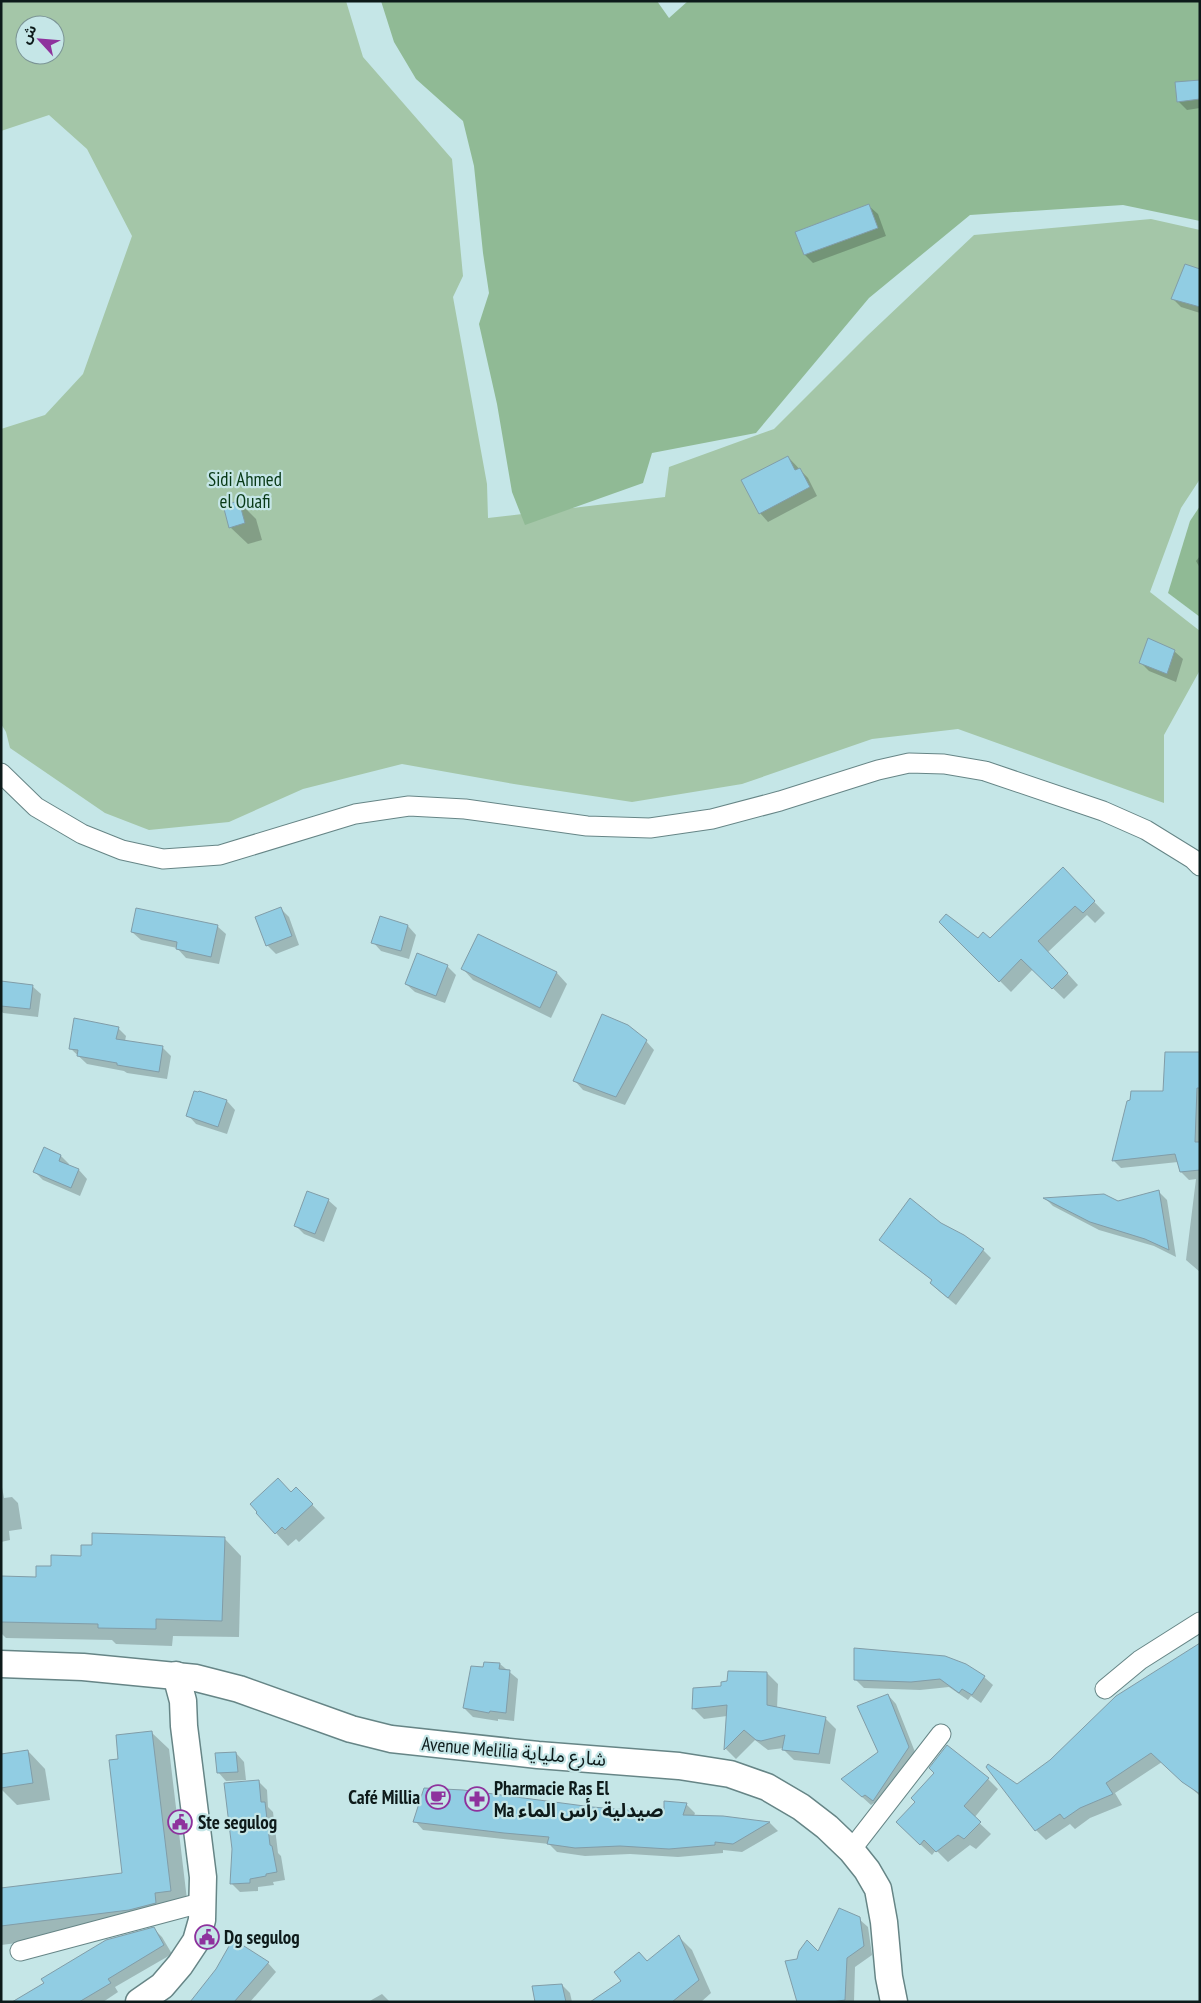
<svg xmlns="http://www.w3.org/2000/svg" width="1201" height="2003" font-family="'PT Sans Narrow','Noto Sans Arabic',sans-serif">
	<rect width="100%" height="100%" fill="#c5e6e7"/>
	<path fill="#a4c6a8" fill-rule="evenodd" d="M1 1H346L363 57 452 159 463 276 453 297 487 484 488 518 665 497 669 467 774 429 867 336 974 235 1151 219 1200 230V479L1181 508 1150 592 1200 631V670L1164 735V803L958 729 872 739 742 784 632 802 514 784 402 764 303 789 229 822 149 830 105 813 10 748 6 732 1 724V429L45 415 83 374 132 236 87 149 49 115 1 131ZM25 25H55V55H25Z"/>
	<g fill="#90ba95">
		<path d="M381 1H657L669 18 688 1H1200V221L1123 205 970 215 869 298 756 433 652 453 643 483 525 525 512 492 497 404 479 324 489 293 483 253 474 166 463 121 416 79 394 42Z"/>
		<path d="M1200 506V617L1168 593 1190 521Z"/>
	</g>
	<g fill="#0003">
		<path d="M1200 81V108L1187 110 1178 101Z"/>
		<path d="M869 206 878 214 886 236 813 263 805 255Z"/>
		<path d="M1200 271V313L1181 307 1173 299Z"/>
		<path d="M788 457 808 478 817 496 768 522 760 513Z"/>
		<path d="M239 502 256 519 262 540 248 544 230 527Z"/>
		<path d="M1200 556V568L1196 561Z"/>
		<path d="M1174 651 1183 659 1176 682 1149 671 1141 663Z"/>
		<path d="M1073 880 1105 913 1095 923 1087 915 1048 952 1078 985 1064 999 1033 969 1011 992 941 922 978 939 990 940Z"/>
		<path d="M281 909 289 917 299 945 276 954 267 945Z"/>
		<path d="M381 918 408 926 416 935 409 959 381 951 373 942Z"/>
		<path d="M217 926 226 934 219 964 186 958 177 948 141 940 132 932Z"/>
		<path d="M479 935 557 973 567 984 551 1018 473 980 463 969Z"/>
		<path d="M447 966 456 975 445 1003 415 992 406 984Z"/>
		<path d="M1 982 32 986 41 994 38 1017 3 1013 1 1011Z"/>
		<path d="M118 1028 126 1036 125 1041 162 1047 171 1056 167 1079 127 1073 124 1071 87 1064 70 1048Z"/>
		<path d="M646 1041 654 1050 625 1105 583 1090 575 1081Z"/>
		<path d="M1200 1053V1272L1186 1260 1196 1179 1189 1180 1181 1172 1178 1162 1121 1168 1113 1160 1164 1093Z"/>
		<path d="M200 1092 227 1101 235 1110 227 1134 196 1124 188 1115Z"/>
		<path d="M61 1156 69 1164 68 1166 79 1170 87 1179 80 1196 43 1180 34 1171Z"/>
		<path d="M1159 1192 1167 1200 1176 1257 1154 1246 1099 1230 1053 1206 1046 1199 1118 1203Z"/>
		<path d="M328 1200 337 1208 324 1242 304 1234 295 1225Z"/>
		<path d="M941 1224 983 1250 991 1258 956 1305 939 1291 931 1283 933 1281 881 1240Z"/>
		<path d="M1 1482 4 1498 12 1497 18 1503 22 1529 9 1531 10 1540 1 1542Z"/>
		<path d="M296 1488 325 1518 299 1542 296 1539 288 1546 276 1533 292 1493Z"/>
		<path d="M224 1538 241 1556 239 1637 173 1636 172 1646 116 1644 112 1640 6 1638 1 1633V1578L37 1579 52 1568 82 1558 93 1547Z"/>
		<path d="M1200 1644V1796L1162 1762 1115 1793 1122 1805 1090 1818 1075 1829 1070 1824 1046 1840 1036 1830 1017 1785 1051 1761Z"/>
		<path d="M500 1664 518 1679 514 1721 498 1719V1721L473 1717 464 1708 484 1669Z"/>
		<path d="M767 1673 778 1684 777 1709 826 1719 836 1729 830 1764 794 1760 784 1750V1748L768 1750 755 1740 736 1759 726 1749 727 1716 704 1719 693 1708 723 1688Z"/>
		<path d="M984 1677 993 1685 981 1703 971 1696 968 1700 949 1687 920 1690 864 1688 855 1679Z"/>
		<path d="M888 1695 896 1704 917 1757 882 1808 874 1803 871 1805 851 1787 880 1753Z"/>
		<path d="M151 1732 169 1749 188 1908 171 1910 172 1920 147 1927 1 1945V1889L123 1874Z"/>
		<path d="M28 1751 45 1769 50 1800 17 1805 1 1789V1755Z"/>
		<path d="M236 1753 244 1762 246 1780 226 1781 218 1772Z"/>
		<path d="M988 1779 998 1789 974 1818 991 1834 976 1849 970 1845 948 1862 936 1850 932 1855 908 1833Z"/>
		<path d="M259 1782 267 1790 268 1807 273 1812 278 1853 281 1856 285 1880 273 1882 274 1885 258 1887V1891L240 1892 232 1884Z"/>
		<path d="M686 1804 695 1813 694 1816 722 1817 770 1823 778 1831 742 1852 723 1850V1853L678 1857 630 1854 585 1856 557 1852 549 1844 423 1830 415 1821 592 1808 665 1815Z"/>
		<path d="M859 1919 868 1927 872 1955 855 1967 854 2002H799L798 1961 818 1953Z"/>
		<path d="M153 1928 162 1937 172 1954 115 1987 118 1992 103 2002H14Z"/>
		<path d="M679 1937 692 1950 711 1993 701 2002H611L647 1962Z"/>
		<path d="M268 1963 276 1972 250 2002H190L197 1996Z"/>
		<path d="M562 1985 570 1993 572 2002H536Z"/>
		<path d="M382 1994 390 2002H368Z"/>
	</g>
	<g fill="#91cde3" stroke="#819da8">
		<path d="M1200 80V99L1177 102 1175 82Z"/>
		<path d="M869 204 878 228 804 255 795 232Z"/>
		<path d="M1185 264 1200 269V307L1171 299Z"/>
		<path d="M788 456 795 470 800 468 810 487 759 514 741 480Z"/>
		<path d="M239 501 245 523 229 528 223 505Z"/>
		<path d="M1148 638 1175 650 1167 674 1139 663Z"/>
		<path d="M1063 867 1095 901 1083 913 1075 906 1038 941 1068 973 1052 989 1021 959 999 982 939 922 946 914 978 938 983 932 990 938Z"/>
		<path d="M281 907 292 936 266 946 255 917Z"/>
		<path d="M136 908 218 925 211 957 176 949 177 942 131 932Z"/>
		<path d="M380 916 408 925 401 951 371 943Z"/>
		<path d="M478 934 557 972 540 1008 461 969Z"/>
		<path d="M417 953 448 965 436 996 405 984Z"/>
		<path d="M1 981 33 985 30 1009 1 1006Z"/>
		<path d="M602 1014 628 1025 647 1040 616 1097 573 1081Z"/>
		<path d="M74 1018 119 1027 116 1039 163 1046 159 1072 117 1065V1063L77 1056 78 1050 69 1049Z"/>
		<path d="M1165 1052H1200V1088H1197L1195 1142H1200V1170L1180 1172 1175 1154 1112 1161 1127 1101 1130 1100 1131 1091H1163Z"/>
		<path d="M194 1091 198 1092 199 1091 227 1100 218 1127 186 1116Z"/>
		<path d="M44 1147 61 1155 59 1161 79 1169 71 1188 33 1172Z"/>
		<path d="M1159 1190 1169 1250 1145 1239 1090 1222 1043 1198 1104 1194 1118 1201Z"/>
		<path d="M307 1191 329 1199 315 1234 294 1226Z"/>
		<path d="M910 1198 941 1223 964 1235 984 1249 948 1298 930 1283 932 1280 879 1240Z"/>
		<path d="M278 1478 291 1492 296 1487 313 1504 285 1530 282 1527 275 1534 256 1513 257 1512 250 1504Z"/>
		<path d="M92 1533 225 1537 222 1621 156 1619V1629L98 1628V1624L1 1622V1576L36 1577V1566H51V1555L81 1556V1545H92Z"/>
		<path d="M1200 1643V1794L1182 1782 1151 1753 1106 1783 1113 1794 1080 1808 1064 1819 1060 1814 1035 1831 986 1767 988 1764 1017 1784 1050 1760 1116 1696Z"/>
		<path d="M854 1648 945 1656 966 1664 985 1676 972 1695 962 1689 959 1693 940 1679 911 1682 854 1680Z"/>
		<path d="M484 1662 500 1663 499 1669 510 1670 506 1713 490 1711 489 1713 463 1708 471 1666 483 1667Z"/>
		<path d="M728 1671 767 1672V1705L826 1717 819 1754 782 1750 785 1735 761 1741 756 1740 744 1730 724 1750 727 1705 692 1709 693 1688 721 1686V1682L727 1681Z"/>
		<path d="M888 1694 909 1747 873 1801 865 1795 862 1797 841 1779 878 1752 857 1706Z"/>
		<path d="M152 1731 171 1891 155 1893 156 1903 129 1910 1 1926V1888L122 1873 109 1760 118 1759 116 1735Z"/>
		<path d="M947 1745 989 1778 964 1806 981 1822 964 1839 958 1835 936 1852 924 1840 920 1845 896 1822 915 1802 911 1798 934 1773 929 1768Z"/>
		<path d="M28 1750 33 1783 1 1788V1754Z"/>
		<path d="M236 1752 238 1772 217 1773 215 1753Z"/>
		<path d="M259 1780 261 1802H265L270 1845 272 1846 277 1872 266 1874V1876L250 1879V1883L230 1884 232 1849 224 1783Z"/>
		<path d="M424 1788 463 1790 592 1807 664 1813V1801L687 1803 683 1815 723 1816 770 1822 733 1844 715 1842V1845L669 1849 620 1846 575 1848 547 1844 549 1837 504 1833 413 1822Z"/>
		<path d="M839 1908 860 1917 864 1946 847 1958 845 2000 832 2002H797L785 1961 797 1959 799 1951 807 1940 818 1951Z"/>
		<path d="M154 1927 164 1945 108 1979 111 1983 79 2002H12L44 1983 41 1979 106 1940Z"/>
		<path d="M679 1935 699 1980 672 2002H590L621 1981 614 1972 639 1952 647 1961Z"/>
		<path d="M233 1939 269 1962 234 2002H190L216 1969Z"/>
		<path d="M562 1984 566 2002H535L532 1986Z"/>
	</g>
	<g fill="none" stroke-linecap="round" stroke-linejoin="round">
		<g stroke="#668586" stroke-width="21">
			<g id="street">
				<path d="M1 773 36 807 82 834 122 850 163 859 220 855 355 814 409 806 465 809 587 826 650 828 712 819 780 801 878 770 909 763 944 764 985 771 1103 811 1146 830 1193 859 1200 866"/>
				<path d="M1105 1689 1140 1660 1200 1622"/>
				<path d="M851 1850 941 1734"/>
				<path d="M20 1951 204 1902"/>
			</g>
		</g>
		<g stroke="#668586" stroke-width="29">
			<g id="secondary">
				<path d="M1 1664 83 1667 196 1678 239 1689 351 1729 391 1739 538 1755 679 1766 730 1774 767 1787 801 1807 827 1827 851 1850 867 1870 878 1889 884 1922 889 1977 894 2002"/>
				<path d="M139 2002 162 1986 180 1965 196 1941 202 1920 203 1877 184 1726 183 1701 176 1675"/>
			</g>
		</g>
		<use href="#street" stroke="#fff" stroke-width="19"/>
		<use href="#secondary" stroke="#fff" stroke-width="26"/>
	</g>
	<defs>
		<g id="cafe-ring" transform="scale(1.25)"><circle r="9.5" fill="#c5e6e7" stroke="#8e329d" stroke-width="1.5"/><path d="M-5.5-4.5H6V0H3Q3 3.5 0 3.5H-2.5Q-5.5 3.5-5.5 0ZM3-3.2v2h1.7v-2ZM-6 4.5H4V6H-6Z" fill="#8e329d"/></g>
		<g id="pharmacy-ring" transform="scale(1.25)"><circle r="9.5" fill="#c5e6e7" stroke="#8e329d" stroke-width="1.5"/><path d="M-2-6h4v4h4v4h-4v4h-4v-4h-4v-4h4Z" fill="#8e329d"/></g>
		<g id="civic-ring" transform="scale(1.25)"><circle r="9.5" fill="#c5e6e7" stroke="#8e329d" stroke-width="1.5"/><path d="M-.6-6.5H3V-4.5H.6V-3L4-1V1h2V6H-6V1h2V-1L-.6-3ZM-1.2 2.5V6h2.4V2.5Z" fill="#8e329d"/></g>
	</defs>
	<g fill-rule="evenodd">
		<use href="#cafe-ring" x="438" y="1797"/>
		<use href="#pharmacy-ring" x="477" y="1799"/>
		<use href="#civic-ring" x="180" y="1822"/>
		<use href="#civic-ring" x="207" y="1937"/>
	</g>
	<g text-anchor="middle" stroke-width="4.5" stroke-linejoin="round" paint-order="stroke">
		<g font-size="19" fill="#083916" stroke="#c5e6e7">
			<text x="245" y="486">Sidi Ahmed<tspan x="245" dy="22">el Ouafi</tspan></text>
		</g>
		<g font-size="19" fill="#0d1a1a" stroke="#c5e6e7">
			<text transform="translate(514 1751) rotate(5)" y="7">Avenue Melilia شارع ملياية</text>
		</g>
		<g font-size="19" font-weight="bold" fill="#0d1a1a" stroke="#c5e6e7" text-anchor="start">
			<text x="494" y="1795">Pharmacie Ras El<tspan x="494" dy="22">Ma صيدلية رأس الماء</tspan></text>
			<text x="420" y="1804" text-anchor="end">Café Millia</text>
			<text x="198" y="1829">Ste segulog</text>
			<text x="224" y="1944">Dg segulog</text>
		</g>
	</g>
	<rect width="1201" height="2003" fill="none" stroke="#0d1a1a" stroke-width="5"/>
	<g transform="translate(40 40) rotate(296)"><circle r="24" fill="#c5e6e7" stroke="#7b9495"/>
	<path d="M0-4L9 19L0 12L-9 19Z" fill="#8e329d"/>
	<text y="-8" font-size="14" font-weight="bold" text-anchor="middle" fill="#0d1a1a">ش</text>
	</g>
</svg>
